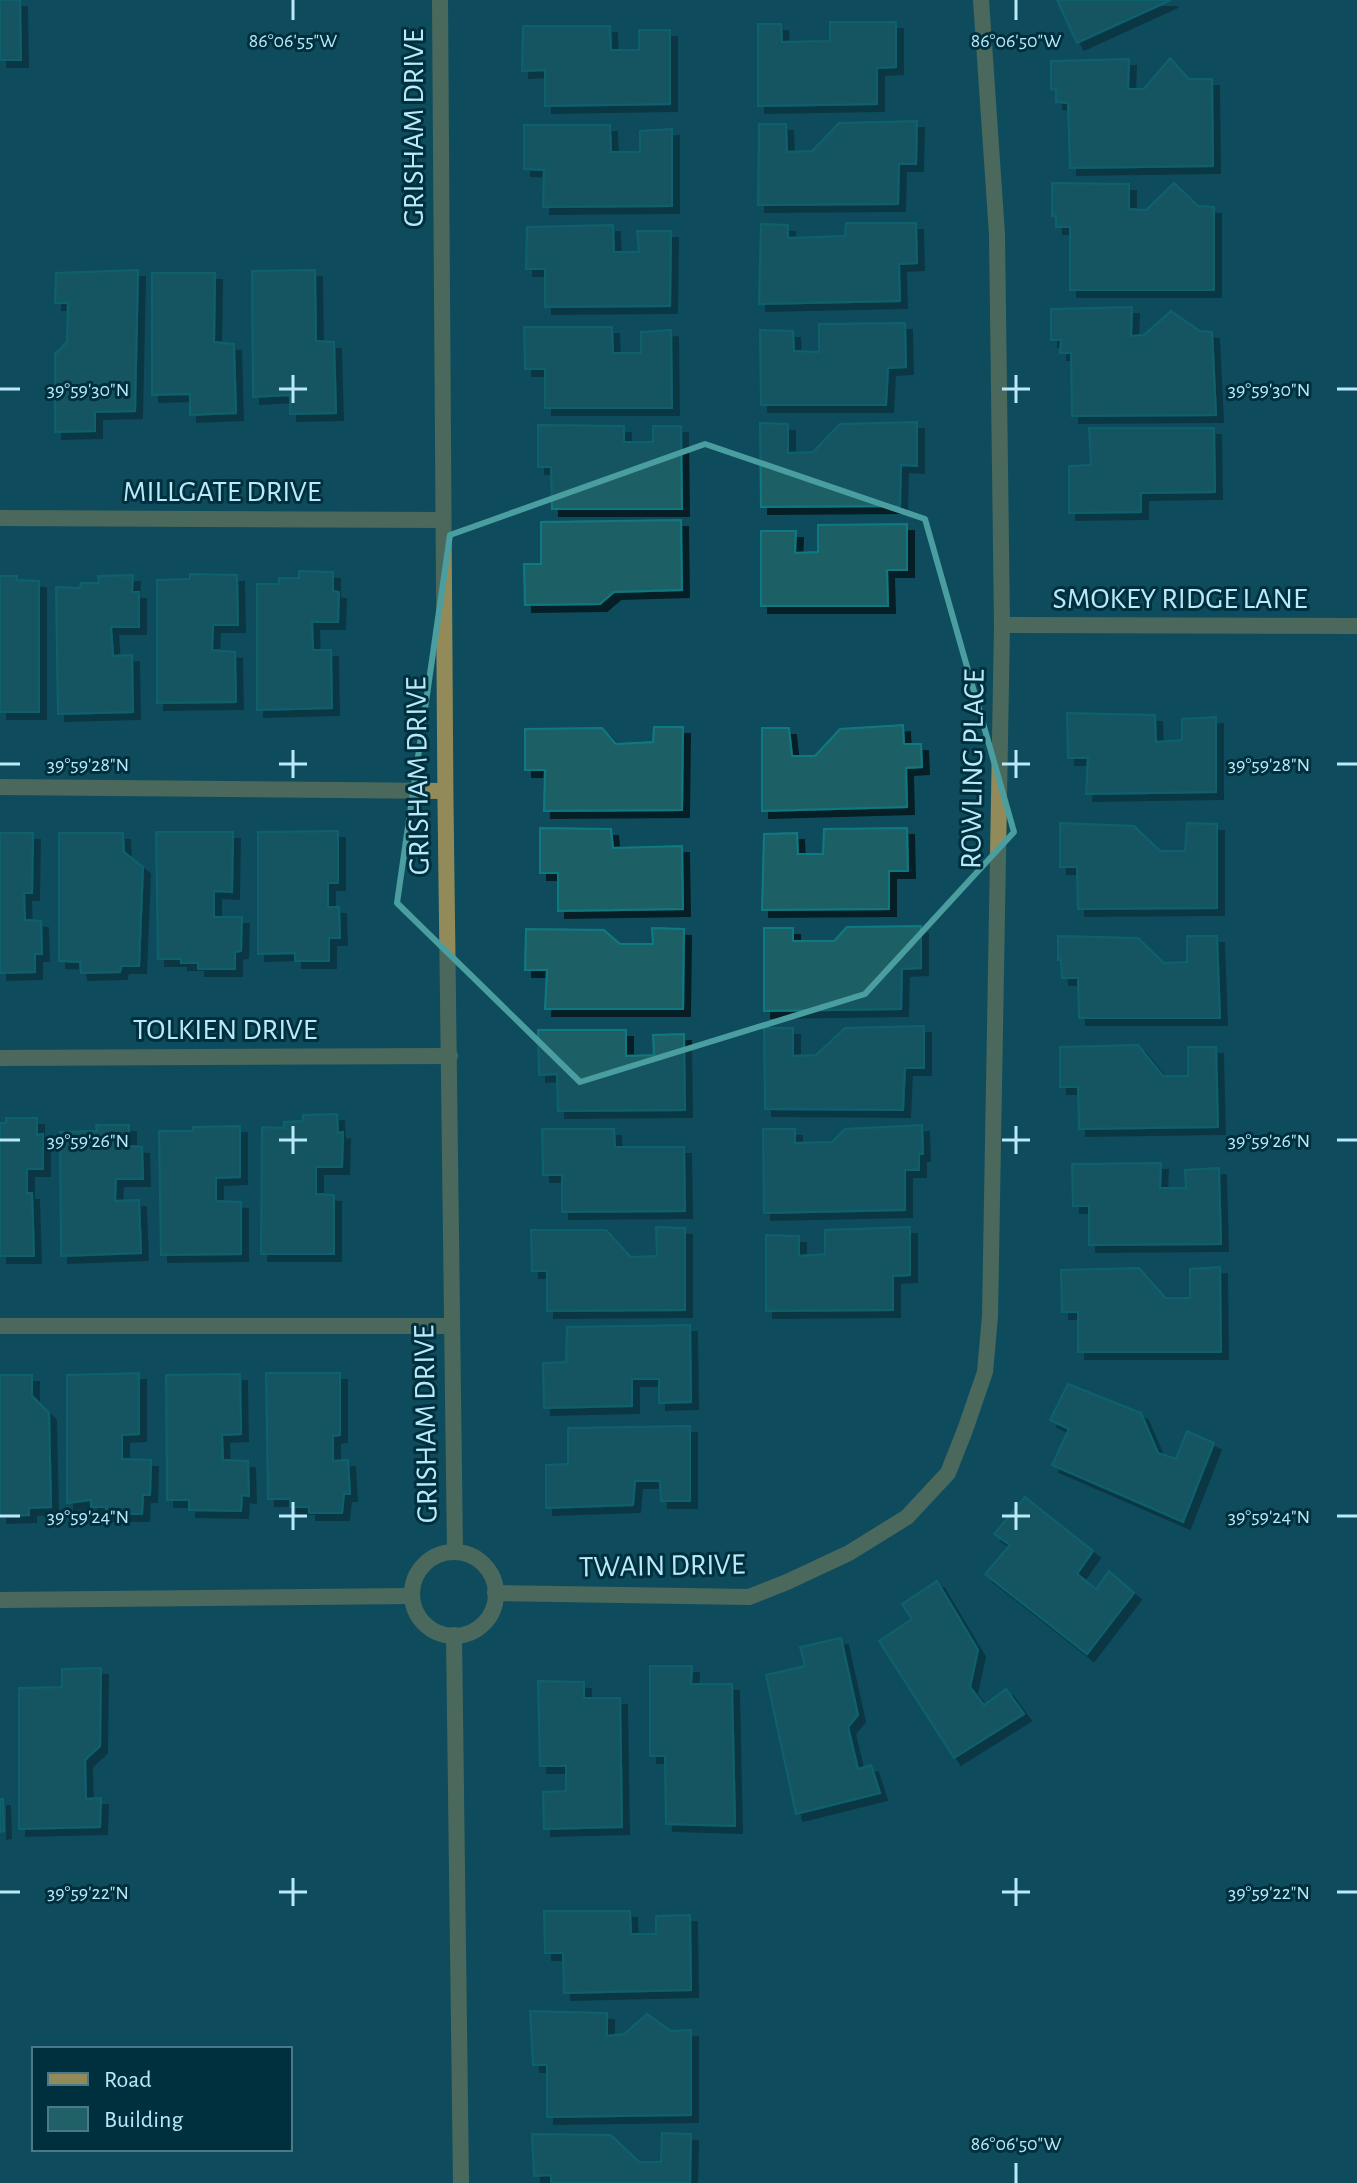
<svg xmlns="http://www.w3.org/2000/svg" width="1357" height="2183" font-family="'Alegreya Sans',sans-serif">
	<defs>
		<filter id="shadow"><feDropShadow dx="7" dy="7" stdDeviation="0" flood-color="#0009"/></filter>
	</defs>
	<rect width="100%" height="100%" fill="#0e4c5d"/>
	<g fill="#1f6166" stroke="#0f7a81" stroke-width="2" filter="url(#shadow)">
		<path d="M0 0H20L21 60H0Z"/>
		<path d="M1057 0H1171L1077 43Z"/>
		<path d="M830 22H896V67L877 68V104L758 106V24H781L782 42 830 41Z"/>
		<path d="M523 26H610L611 50H639V30H670V104L545 106V70L522 71Z"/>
		<path d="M1170 58 1189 79H1212L1213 166 1070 168 1068 103 1056 102V90L1051 89V61L1129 59 1128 89H1144Z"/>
		<path d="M917 121 916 164H899L898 204 758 205 759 124H786L787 152 812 151 839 123Z"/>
		<path d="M524 125H610L611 152H640V131L672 129V206L543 207 544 170 524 169Z"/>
		<path d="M1052 183 1129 184V209L1146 210 1174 183 1198 206 1214 207V290H1070V227H1056V216H1052Z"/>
		<path d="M846 223H916L917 263 899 264 900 301 759 304 761 224 788 225V238L845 236Z"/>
		<path d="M613 225 614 252H639L637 231H671L670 306 545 307V269H526L527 227Z"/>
		<path d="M138 270 135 411 95 412V431L55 432V354L67 342 68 303H55L56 273Z"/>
		<path d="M315 270 316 341 334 342 336 413 290 414V395L253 397 252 271Z"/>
		<path d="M152 273H215L214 342 234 344 236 413 190 415V394L152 395Z"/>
		<path d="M1132 307 1131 336 1144 335 1171 311 1200 331 1212 332 1216 415 1072 416 1071 353H1060L1061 340H1051V309Z"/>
		<path d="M905 323 906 367 888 368 886 405H761L760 330 793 331 794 351 819 352V324Z"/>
		<path d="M524 327H612L613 353H641V332L671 330 672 408H545V369H525Z"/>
		<path d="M917 422V466L901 465 900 506 761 507 760 423 788 424V453L813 452 840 424Z"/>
		<path d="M538 425 624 426V442H653V426H681L682 509H552L551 467H538Z"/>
		<path d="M1089 428H1214L1215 492 1141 493V512L1069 513V466L1091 465Z"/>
		<path d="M681 520 682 590 614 592 600 604 525 605 524 564H541V522Z"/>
		<path d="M907 524V570H887L888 606H761V531H796L795 553 818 552V525Z"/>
		<path d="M299 571 333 572V591L339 592 338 622H312L313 650H331L332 708 257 710V584H279V578H299Z"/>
		<path d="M190 574 237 575 238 625H213L212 650 235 652 236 702 157 703V580L190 579Z"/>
		<path d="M133 575 132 592H139V627H111L113 656 132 655 133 712 58 714 56 587 80 588 81 583H99L98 576Z"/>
		<path d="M0 576H17V580L39 581V712H0Z"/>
		<path d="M1067 713 1155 715 1156 742 1182 740V719L1216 717V792L1086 794 1088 758H1068Z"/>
		<path d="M903 725 904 744H921L922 767 906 768 907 807 762 811V728H789L792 756H815L840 729Z"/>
		<path d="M654 727H683L682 810 544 811 545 770H525V729L602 728 616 744 653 742Z"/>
		<path d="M1060 823 1134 826 1160 851H1185L1187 823 1217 824V908L1078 909 1077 867H1060Z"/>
		<path d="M540 828 611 829 613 848 682 846 683 909 558 911V873H540Z"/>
		<path d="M907 828 908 871H889V909L762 910 764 834 797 833 798 854H823L824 829Z"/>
		<path d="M338 831V883H328V907H339L340 938H329V961H295V953L258 954V832Z"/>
		<path d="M156 832H233L232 892 214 891V917H242L241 951 235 952V969H198V963H181V959H158Z"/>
		<path d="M0 833H33L32 893H24L25 920 41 921 42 954H35V972L0 973Z"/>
		<path d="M59 833H123L124 852 143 867 139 966H121L120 972 81 973 80 962 59 961Z"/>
		<path d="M921 926V968L902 969 901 1009 764 1011V928H793V941H834L847 927Z"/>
		<path d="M652 928 684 929 683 1009H545L547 970H525L526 929 604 930 620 944H653Z"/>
		<path d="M1058 936 1138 938 1164 963 1187 962V936H1217L1220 1018H1079L1078 978H1062L1061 960H1058Z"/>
		<path d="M924 1026V1068H905L903 1110 765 1109 764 1028H793V1056L816 1055 845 1028Z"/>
		<path d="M538 1030H626V1056L654 1055 653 1035 684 1034 685 1110 558 1111 557 1074 539 1075Z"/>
		<path d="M1138 1045 1163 1076H1188V1047H1216L1218 1127 1079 1129 1078 1087H1060V1047Z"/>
		<path d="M337 1114 338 1133 343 1132 342 1167H316V1194L334 1195V1254H261L262 1127 284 1128V1122L303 1121V1115Z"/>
		<path d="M6 1118H37V1135L43 1134V1169H27V1193H32L34 1256H0V1123H6Z"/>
		<path d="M96 1125H129V1146L142 1147 143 1179H116L115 1201 139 1200 141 1253 61 1256 60 1132 97 1131Z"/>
		<path d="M922 1125 923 1154H919V1170H905V1210L764 1213 763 1129H795V1143L832 1142 845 1129Z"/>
		<path d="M240 1126V1177L216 1178V1201L241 1202V1254L161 1255 159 1131H193V1127Z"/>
		<path d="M542 1129H614L615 1147H684L685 1211 562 1212V1175H543Z"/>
		<path d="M1161 1163 1160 1188H1186L1185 1170 1219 1168 1221 1244 1089 1245V1206H1073L1072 1164Z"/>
		<path d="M656 1227 685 1228V1310L547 1311V1271H532L531 1230H606L631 1257 657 1256Z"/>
		<path d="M910 1227V1275L893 1276V1310L766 1311V1235L799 1236V1256L825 1254V1230Z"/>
		<path d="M1220 1267 1221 1352H1078V1312H1062L1061 1270 1139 1268 1166 1298H1190V1269Z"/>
		<path d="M690 1325 691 1402 659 1403V1379H632V1406L544 1408 543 1363 566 1362 567 1327Z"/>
		<path d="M139 1373V1434L122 1435V1459L151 1460 150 1495H143L142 1514H106V1507H91V1500L67 1503V1375Z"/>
		<path d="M266 1373H340V1435L333 1436V1461L348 1460 350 1494H344L342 1513H309V1507H290V1499H268Z"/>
		<path d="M240 1374 241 1434 222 1435 223 1460 248 1461 249 1496 242 1495 241 1511 189 1510V1500H167L166 1375Z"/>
		<path d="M0 1375H32V1396L49 1413 51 1507 29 1508V1515L0 1516Z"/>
		<path d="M1068 1384 1141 1413 1158 1453 1176 1459 1187 1431 1214 1443 1183 1522 1052 1465 1069 1429 1050 1420Z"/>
		<path d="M690 1426V1501H661L660 1481H635L633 1505 546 1508V1465L568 1464V1428Z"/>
		<path d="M1025 1497 1093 1551 1077 1574 1096 1589 1109 1571 1134 1593 1087 1654 985 1574 1010 1545 994 1534Z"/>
		<path d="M937 1581 978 1650 970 1687 984 1705 1006 1689 1024 1714 954 1758 879 1641 912 1619 902 1604Z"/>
		<path d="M841 1638 858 1715 848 1727 858 1769 871 1765 880 1793 796 1814 766 1675 805 1666 800 1647Z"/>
		<path d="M650 1666H692L691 1684H732L735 1826 666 1824 665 1756H650Z"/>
		<path d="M101 1668 100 1746 85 1760 86 1799 101 1798 100 1827 19 1829V1688L62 1687V1669Z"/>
		<path d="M538 1681 584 1682V1698H620L622 1827 544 1829 543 1792 566 1791V1766H540Z"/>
		<path d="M0 1799H3L4 1831 0 1832Z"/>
		<path d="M544 1911H630L631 1934H656V1916L690 1915 691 1990 564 1993 563 1953H545Z"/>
		<path d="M530 2011 607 2013V2036L624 2034 647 2014 671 2031 691 2030V2115L547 2117V2065H533Z"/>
		<path d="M662 2133 691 2134 690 2183H551V2175L534 2176 532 2134 611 2135 639 2162H661Z"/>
	</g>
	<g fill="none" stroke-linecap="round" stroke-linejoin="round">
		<g stroke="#928b59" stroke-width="16">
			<path d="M0 787 444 791"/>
			<path d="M0 1326H451"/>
		</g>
		<g stroke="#928b59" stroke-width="16">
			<path d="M440 0C443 517 446 1035 455 1552"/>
			<path d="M0 518 443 520"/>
			<path d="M1002 625 1357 626"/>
			<path d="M0 1058 450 1056"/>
			<circle cx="454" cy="1594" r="42"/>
			<path d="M495 1593 749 1597 787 1582 849 1553 907 1517 948 1473 965 1430 985 1372 990 1316 1002 625 997 234 981 0"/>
			<path d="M0 1600 412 1596"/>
			<path d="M454 1635 461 2183"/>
		</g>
	</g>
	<path d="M0 0H1357V2183H0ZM705 444 925 519 1014 832 865 994 580 1082 397 903 450 535Z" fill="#0e4c5d" fill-opacity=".55" fill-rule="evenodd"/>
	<path fill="none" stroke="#4b9e9f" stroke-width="6" stroke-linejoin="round" d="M705 444 925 519 1014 832 865 994 580 1082 397 903 450 535Z"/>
	<path fill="none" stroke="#bae9fa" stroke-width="3" d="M293 0V20M1016 0V20M293 375V403M1016 375V403M0 389H20M279 389H307M1002 389H1030M1337 389H1357M293 750V778M1016 750V778M0 764H20M279 764H307M1002 764H1030M1337 764H1357M293 1126V1154M1016 1126V1154M0 1140H20M279 1140H307M1002 1140H1030M1337 1140H1357M293 1502V1530M1016 1502V1530M0 1516H20M279 1516H307M1002 1516H1030M1337 1516H1357M293 1878V1906M1016 1878V1906M0 1892H20M279 1892H307M1002 1892H1030M1337 1892H1357M1016 2163V2183"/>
	<g text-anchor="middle" stroke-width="6" stroke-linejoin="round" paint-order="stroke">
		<g font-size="30" fill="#bae9fa" stroke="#00303d">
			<text transform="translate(413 128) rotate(-90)" y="10">GRISHAM DRIVE</text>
			<text x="222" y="501">MILLGATE DRIVE</text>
			<text x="1180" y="608">SMOKEY RIDGE LANE</text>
			<text transform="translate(972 769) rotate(-89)" y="10">ROWLING PLACE</text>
			<text transform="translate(417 776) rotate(-91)" y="10">GRISHAM DRIVE</text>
			<text x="225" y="1039">TOLKIEN DRIVE</text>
			<text transform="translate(425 1424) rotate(-91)" y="10">GRISHAM DRIVE</text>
			<text transform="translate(662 1565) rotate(-1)" y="10">TWAIN DRIVE</text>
		</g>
	</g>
	<g font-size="20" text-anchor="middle" fill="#bae9fa" stroke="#00303d" stroke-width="6" stroke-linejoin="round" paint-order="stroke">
		<text x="293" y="47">86°06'55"W</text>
		<text x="1016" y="47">86°06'50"W</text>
		<text x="88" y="396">39°59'30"N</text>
		<text x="1269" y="396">39°59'30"N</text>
		<text x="88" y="771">39°59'28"N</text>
		<text x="1269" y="771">39°59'28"N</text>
		<text x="88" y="1147">39°59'26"N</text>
		<text x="1269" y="1147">39°59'26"N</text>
		<text x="88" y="1523">39°59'24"N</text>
		<text x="1269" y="1523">39°59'24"N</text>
		<text x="88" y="1899">39°59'22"N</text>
		<text x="1269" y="1899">39°59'22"N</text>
		<text x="1016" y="2150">86°06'50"W</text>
	</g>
	<rect x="32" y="2047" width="260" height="104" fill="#00303d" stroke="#4a7a89" stroke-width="2"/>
	<rect x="48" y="2073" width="40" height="12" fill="#928b59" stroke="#4a7a89" stroke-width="2"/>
	<text x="104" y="2087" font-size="24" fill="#bae9fa">Road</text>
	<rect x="48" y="2107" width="40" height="24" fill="#1f6166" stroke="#4a7a89" stroke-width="2"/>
	<text x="104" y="2127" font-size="24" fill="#bae9fa">Building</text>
</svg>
